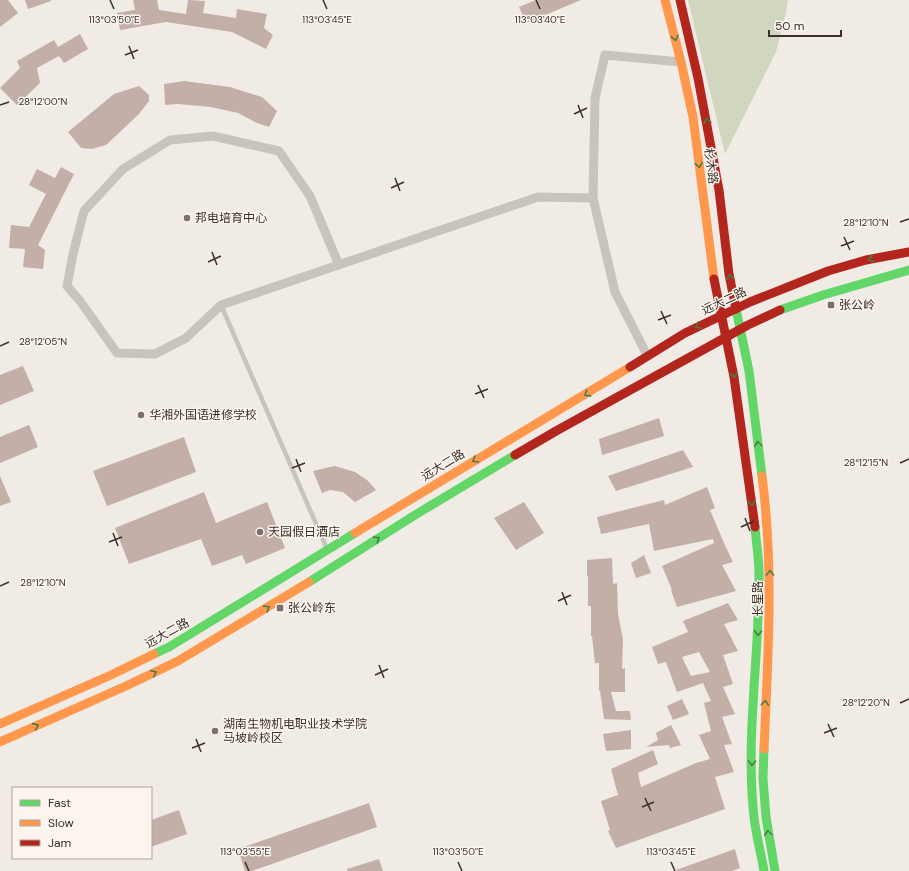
<svg xmlns="http://www.w3.org/2000/svg" width="909" height="871" font-family="'DM Sans','Noto Sans SC',sans-serif">
	<rect width="100%" height="100%" fill="#f0ebe5"/>
	<path fill="#d1d6bf" d="M688 0H788L785 17 776 52 725 154Z"/>
	<g fill="#c3afa7" fill-rule="evenodd">
		<path d="M0 0H8L18 13 0 27Z"/>
		<path d="M25 0H51V1L28 9Z"/>
		<path d="M133 0H157L159 10 186 14 188 0 205 1 203 13 236 18 237 9 267 14 264 28 273 35 266 49 232 32 166 22 120 30 117 13 135 10Z"/>
		<path d="M536 0H581L526 23 519 7Z"/>
		<path d="M80 34 88 49 64 63 59 56 37 68 40 83 17 105 0 88 20 68 17 61 54 40 58 47Z"/>
		<path d="M184 81 230 87 262 97 277 111 269 127 257 123 238 113 211 107 178 104 165 105 164 84Z"/>
		<path d="M139 86 149 95V101L139 114 106 145 92 149 81 148 68 132 114 94Z"/>
		<path d="M61 167 74 174 38 245 45 250 43 269 23 267 25 249 9 248 11 225 29 227 46 194 29 185 37 169 55 178Z"/>
		<path d="M23 366 34 391 0 405V375Z"/>
		<path d="M659 418 664 436 602 455 599 439Z"/>
		<path d="M29 425 38 447 0 463V437Z"/>
		<path d="M184 437 196 472 107 506 93 471Z"/>
		<path d="M683 450 693 467 616 491 608 476Z"/>
		<path d="M335 466 355 472 367 480 376 490 355 502 343 492 330 490 322 493 313 471Z"/>
		<path d="M0 476 11 502 0 506Z"/>
		<path d="M707 487 715 508 710 510 724 543 733 562 722 565 736 591 677 607 671 590H672L662 566 714 543 713 539 654 551 649 524 601 534 597 517 664 500 665 505Z"/>
		<path d="M204 492 216 523 267 502 285 548 246 564 242 555 212 566 201 539 129 564 115 528Z"/>
		<path d="M524 502 544 533 516 550 494 518Z"/>
		<path d="M644 555 651 573 636 578 631 563Z"/>
		<path d="M612 558 613 584 617 583 618 614 623 640 622 669 625 668V692H611L616 711H630L631 720 604 719 600 691H599V663H595L592 636H591V606H588V576H587V560Z"/>
		<path d="M728 603 738 620 724 624 738 651 723 655 733 684 723 687 735 714 722 717 732 744 724 745 734 772 715 777 725 809 616 848 608 831 610 830 601 801 618 795 611 769 653 750 658 764 638 773 641 787 696 763 710 759 699 735 711 731 704 703 711 701 703 683 677 692 666 662 658 664 652 647 688 632 683 621ZM699 652 710 672 691 676 682 657Z"/>
		<path d="M682 699 689 714 673 720 667 706Z"/>
		<path d="M671 725 681 745 670 748 669 745 646 747 658 740 656 733Z"/>
		<path d="M631 730V749L606 751 603 734Z"/>
		<path d="M369 803 377 827 252 871H245L238 849Z"/>
		<path d="M179 810 187 834 151 847V820Z"/>
		<path d="M735 849 740 868 732 871H677L676 870Z"/>
		<path d="M379 859 383 871H347V869Z"/>
	</g>
	<g fill="none" stroke-linecap="round" stroke-linejoin="round">
		<path stroke="#c9c3be" stroke-width="4.5" d="M221 305 327 549"/>
		<g stroke="#c9c3be" stroke-width="9">
			<path d="M339 265 310 196 279 151 213 136 170 140 123 169 84 211 73 254 67 286 80 301 117 353 155 354 186 338 221 305 538 197 593 198"/>
			<path d="M647 355 615 292 593 198 595 98 605 55 681 62"/>
		</g>
		<g stroke="#63d668" stroke-width="9">
			<path d="M736 309 749 371 762 476"/>
			<path d="M780 310 823 295 909 270"/>
			<path d="M755 527C756 542 759 558 759 573 760 654 745 736 754 817 756 835 761 853 764 871"/>
			<path d="M309 582 415 515 515 455"/>
			<path d="M154 654 169 647 355 533"/>
			<path d="M764 749 763 778 766 817 775 871"/>
		</g>
		<g stroke="#ff974d" stroke-width="9">
			<path d="M665 0 681 62 693 117 714 279"/>
			<path d="M762 476C774 567 768 657 764 749"/>
			<path d="M355 533 630 367"/>
			<path d="M0 724 111 675 154 654"/>
			<path d="M0 742 126 686 178 661 309 582"/>
		</g>
		<g stroke="#b3261e" stroke-width="9">
			<path d="M680 0 698 78 719 190 729 274 736 309"/>
			<path d="M714 279 734 377 755 527"/>
			<path d="M630 367 685 333 750 302 828 271 866 260 909 252"/>
			<path d="M515 455 556 431 748 325 780 310"/>
		</g>
	</g>
	<defs><path id="oneway-chevron" d="M-2-3.5L2.5 0L-2 3.5" fill="none" stroke-width="1.6" stroke-linecap="round" stroke-linejoin="round"/></defs>
	<g stroke="#4d7b46">
		<use href="#oneway-chevron" transform="translate(675 38) rotate(76)"/>
		<use href="#oneway-chevron" transform="translate(707 121) rotate(-102)"/>
		<use href="#oneway-chevron" transform="translate(699 165) rotate(82)"/>
		<use href="#oneway-chevron" transform="translate(871 259) rotate(168)"/>
		<use href="#oneway-chevron" transform="translate(730 277) rotate(-100)"/>
		<use href="#oneway-chevron" transform="translate(698 326) rotate(153)"/>
		<use href="#oneway-chevron" transform="translate(734 375) rotate(79)"/>
		<use href="#oneway-chevron" transform="translate(587 394) rotate(148)"/>
		<use href="#oneway-chevron" transform="translate(758 444) rotate(-97)"/>
		<use href="#oneway-chevron" transform="translate(475 460) rotate(149)"/>
		<use href="#oneway-chevron" transform="translate(752 503) rotate(81)"/>
		<use href="#oneway-chevron" transform="translate(377 539) rotate(-32)"/>
		<use href="#oneway-chevron" transform="translate(770 573) rotate(-90)"/>
		<use href="#oneway-chevron" transform="translate(267 608) rotate(-32)"/>
		<use href="#oneway-chevron" transform="translate(758 633) rotate(93)"/>
		<use href="#oneway-chevron" transform="translate(154 673) rotate(-26)"/>
		<use href="#oneway-chevron" transform="translate(765 703) rotate(-87)"/>
		<use href="#oneway-chevron" transform="translate(36 726) rotate(-24)"/>
		<use href="#oneway-chevron" transform="translate(752 763) rotate(91)"/>
		<use href="#oneway-chevron" transform="translate(768 833) rotate(-98)"/>
	</g>
	<path fill="none" stroke="#3b302b" stroke-width="1.5" d="M110 0 114 9M323 0 327 9M536 0 540 9M129 46 134 59M125 55 138 50M0 105 9 102M578 105 583 118M574 114 587 108M395 178 400 191M391 188 404 182M900 222 909 219M844 237 850 250M841 246 854 241M212 252 217 265M208 262 221 256M661 311 667 324M658 320 671 315M0 346 9 342M478 385 484 398M475 394 488 389M296 459 301 472M900 463 909 459M292 468 305 463M745 518 750 531M741 527 754 521M113 533 118 546M109 542 122 537M0 586 9 582M562 592 567 605M558 601 571 595M379 665 384 678M375 675 388 669M900 703 909 699M828 724 834 737M824 733 837 728M196 739 201 752M192 748 205 743M645 798 651 811M642 807 654 802M245 862 249 871M458 862 462 871M671 862 675 871"/>
	<g fill="#7a716c" stroke="#fbf5ee" stroke-width="1.5">
		<circle cx="187" cy="218" r="4"/>
		<rect x="827" y="301" width="8" height="8" rx="2"/>
		<circle cx="141" cy="415" r="4"/>
		<circle cx="260" cy="532" r="4"/>
		<rect x="276" y="604" width="8" height="8" rx="2"/>
		<circle cx="215" cy="731" r="4"/>
	</g>
	<g text-anchor="middle" stroke-width="3" stroke-linejoin="round" paint-order="stroke">
		<g font-size="12" fill="#3b302b" stroke="#fbf5ee">
			<text transform="translate(711 166) rotate(82)" y="4">杉木路</text>
			<text transform="translate(724 301) rotate(-25)" y="4">远大二路</text>
			<text transform="translate(443 465) rotate(-31)" y="4">远大二路</text>
			<text transform="translate(758 599) rotate(-90)" y="4">长星路</text>
			<text transform="translate(167 633) rotate(-29)" y="4">远大二路</text>
		</g>
		<g font-size="12" fill="#3b302b" stroke="#fbf5ee" text-anchor="start">
			<text x="195" y="222">邦电培育中心</text>
			<text x="839" y="309">张公岭</text>
			<text x="149" y="419">华湘外国语进修学校</text>
			<text x="268" y="536">天园假日酒店</text>
			<text x="288" y="612">张公岭东</text>
			<text x="223" y="728">湖南生物机电职业技术学院<tspan x="223" dy="14">马坡岭校区</tspan></text>
		</g>
	</g>
	<g font-size="10" text-anchor="middle" fill="#3b302b" stroke="#fbf5ee" stroke-width="3" stroke-linejoin="round" paint-order="stroke">
		<text x="114" y="23">113°03'50"E</text>
		<text x="327" y="23">113°03'45"E</text>
		<text x="540" y="23">113°03'40"E</text>
		<text x="43" y="105">28°12'00"N</text>
		<text x="866" y="226">28°12'10"N</text>
		<text x="43" y="345">28°12'05"N</text>
		<text x="866" y="466">28°12'15"N</text>
		<text x="43" y="586">28°12'10"N</text>
		<text x="866" y="706">28°12'20"N</text>
		<text x="245" y="855">113°03'55"E</text>
		<text x="458" y="855">113°03'50"E</text>
		<text x="671" y="855">113°03'45"E</text>
	</g>
	<rect x="12" y="787" width="140" height="72" fill="#fbf5ee" stroke="#aea6a0"/>
	<rect x="20" y="800" width="20" height="6" fill="#63d668" stroke="#aea6a0"/>
	<text x="48" y="807" font-size="12" fill="#3b302b">Fast</text>
	<rect x="20" y="820" width="20" height="6" fill="#ff974d" stroke="#aea6a0"/>
	<text x="48" y="827" font-size="12" fill="#3b302b">Slow</text>
	<rect x="20" y="840" width="20" height="6" fill="#b3261e" stroke="#aea6a0"/>
	<text x="48" y="847" font-size="12" fill="#3b302b">Jam</text>
	<path d="M769 30v6h72v-6" fill="none" stroke="#3b302b" stroke-width="2"/>
	<text x="775" y="30" font-size="12" fill="#3b302b" stroke="#fbf5ee" stroke-width="3" paint-order="stroke">50 m</text>
</svg>
